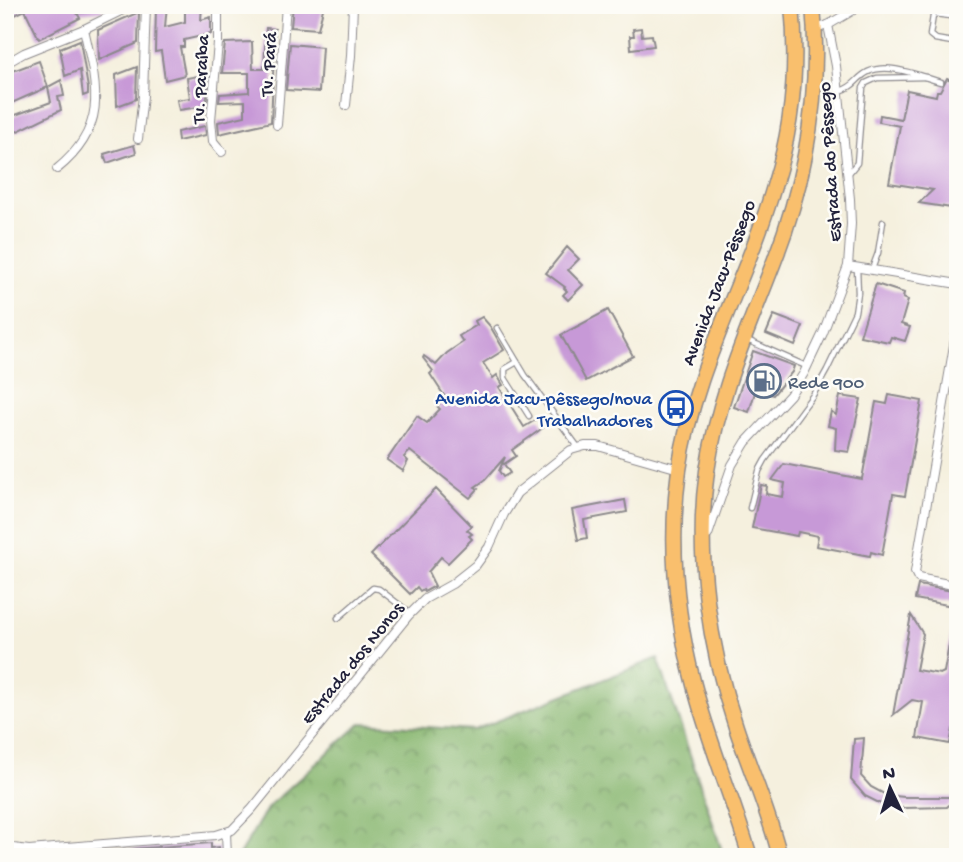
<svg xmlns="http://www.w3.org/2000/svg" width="963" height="862" font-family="'Gochi Hand',sans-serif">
	<defs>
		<pattern id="forest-crowns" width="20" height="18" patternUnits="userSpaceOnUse" patternTransform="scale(1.75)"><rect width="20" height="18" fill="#8ab872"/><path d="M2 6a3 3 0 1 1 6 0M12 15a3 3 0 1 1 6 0" fill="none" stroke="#70955f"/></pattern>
	</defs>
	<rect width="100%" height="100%" fill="#fdfcf7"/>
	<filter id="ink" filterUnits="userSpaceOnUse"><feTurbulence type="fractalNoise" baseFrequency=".0143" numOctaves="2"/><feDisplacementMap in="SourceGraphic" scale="14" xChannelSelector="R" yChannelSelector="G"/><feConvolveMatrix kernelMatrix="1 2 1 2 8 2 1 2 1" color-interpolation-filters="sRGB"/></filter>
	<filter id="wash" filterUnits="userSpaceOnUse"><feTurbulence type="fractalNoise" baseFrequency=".00686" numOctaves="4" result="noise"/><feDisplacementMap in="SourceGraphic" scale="28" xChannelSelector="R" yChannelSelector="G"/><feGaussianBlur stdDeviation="1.57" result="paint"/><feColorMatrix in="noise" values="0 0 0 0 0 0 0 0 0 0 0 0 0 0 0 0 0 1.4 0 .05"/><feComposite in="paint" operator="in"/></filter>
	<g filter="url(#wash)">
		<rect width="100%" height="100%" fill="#f5f0de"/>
		<path fill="url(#forest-crowns)" stroke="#566d56" stroke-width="2" d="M658 658 724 857H238L268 807 361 723 474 730Z"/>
		<g id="blocks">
			<g fill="#c799d7">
				<path d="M5 5H102V11L77 13 80 18 39 39 25 10 5 20Z"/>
				<path d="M156 5H167L165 27 185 22V5H202L201 20 211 17V34L184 40V47H180L185 75 165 80 161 51 155 52Z"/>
				<path d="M293 5H324L318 29 291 27Z"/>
				<path d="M139 12 138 43 99 60 98 30Z"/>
				<path d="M266 28 275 29 271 122 219 134 218 122 245 116V101L219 102 220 94 249 92V73H222L225 43 252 42 253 69H264Z"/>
				<path d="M641 28 642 36 652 35 654 46 631 49 630 36H634L633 29Z"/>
				<path d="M80 40 88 88V94L83 96 80 70 65 76 60 48Z"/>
				<path d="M290 44 322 47 319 92 286 90Z"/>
				<path d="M39 61 48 87 5 106V74Z"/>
				<path d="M137 67 136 99 117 106 116 75Z"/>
				<path d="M209 74 206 106 179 110 177 100 190 98 187 78Z"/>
				<path d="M947 78 958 84V209L919 203 933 190 889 183 900 126 879 122 880 115 901 119 907 90 936 96 937 91H940Z"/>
				<path d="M61 80 64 96 58 97 61 110 14 133 7 118 51 102 48 87Z"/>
				<path d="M205 126 206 135 178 141 177 132Z"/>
				<path d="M134 145 136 153 107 163 104 154Z"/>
				<path d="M567 247 579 259 568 270 583 285 568 300 563 295 567 291 564 288 565 287 546 273Z"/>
				<path d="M876 284 904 293 903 298 908 300 901 324 910 327 905 341 891 337 889 342 860 336Z"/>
				<path d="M608 310 633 356 586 381 561 335Z"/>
				<path d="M774 315 803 326 795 346 766 334Z"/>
				<path d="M482 317 490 326 504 350 483 363 493 378 497 375 503 385 499 387 524 427 539 418 544 427 512 450 516 456 504 464 510 473 503 477 499 471 505 457 485 480 475 487 478 489 470 498 410 451 404 457 408 461 403 471 387 460 417 416 427 423 440 409 437 406 445 397 430 374 433 371 423 358 424 356 436 365 447 353 463 342 459 336 477 325 475 321Z"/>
				<path d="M753 351 794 366 792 372 773 395 756 389 749 412 734 407Z"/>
				<path d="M889 395 922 401 905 496 893 494 882 555 871 552 870 556 816 546 818 536 798 532 797 536 752 528 761 485 767 486 766 494 783 497 785 483 772 480 784 464 862 479 876 402 887 404Z"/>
				<path d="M840 396 861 399 849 452 835 450 836 428 828 426 831 411 836 415Z"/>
				<path d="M436 489 472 526 467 530 472 534 469 536 472 539 448 563 441 557 428 572 435 586 424 592 423 589 420 591 417 587 410 594 371 555Z"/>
				<path d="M625 500 627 512 584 520 587 538 578 540 572 510Z"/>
				<path d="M918 585 958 592V607L915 599Z"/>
				<path d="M911 615 923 634 916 670 940 674 944 672 954 618 958 619V729H953L950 744 917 738 923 702 912 700 893 715Z"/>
				<path d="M864 738 861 776 871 787 886 795 904 797H958L947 807 904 808 883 805 865 796 851 780 854 739Z"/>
				<path d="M211 843V848L219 847 220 857H106V851Z"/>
			</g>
		</g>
	</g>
	<g filter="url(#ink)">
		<use href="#blocks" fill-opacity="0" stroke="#8c898c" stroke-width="2"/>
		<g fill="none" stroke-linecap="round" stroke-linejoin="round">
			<g stroke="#8c898c" stroke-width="7">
				<g id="service">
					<path d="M958 17 935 14 933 16 930 35 935 39 958 43"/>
					<path d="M840 91C855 87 856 78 868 72 889 62 919 76 941 82"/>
					<path d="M848 174 857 163 863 88 866 83 877 78 926 77"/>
					<path d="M872 269 878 253 883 222"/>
					<path d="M497 328 525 375 578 447"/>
					<path d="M747 340 806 366"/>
					<path d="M517 362 505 369V378L529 416"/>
					<path d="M750 508 759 471 765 460 813 395 827 370 855 312 858 293 857 268"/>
					<path d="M338 618 373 588 379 589 410 613"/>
				</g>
			</g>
			<g stroke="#8c898c" stroke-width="10">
				<g id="minor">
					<path d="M218 5V43L211 120 213 141 222 152"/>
					<path d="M815 29 828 25 862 5"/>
					<path d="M5 64 24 53 84 29 133 5"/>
					<path d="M346 105 351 56 353 5"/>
					<path d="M277 125 286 5"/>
					<path d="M138 139 143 96 146 5"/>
					<path d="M5 154 9 165"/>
					<path d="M57 169C109 127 97 87 84 29"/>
					<path d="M848 266 958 284"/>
					<path d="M958 322 915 572 918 578 958 586"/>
					<path d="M708 535 732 465 746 442 790 395 804 373 823 333 848 266 851 224 850 199 836 66 828 25"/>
					<path d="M226 832 227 857"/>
					<path d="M5 847 29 850 216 835 232 830 252 809 408 616 425 599 452 584 476 565 489 547 504 514 517 493 571 450 585 446H598L679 469"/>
				</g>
			</g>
			<g stroke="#8c898c" stroke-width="17">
				<g id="trunk">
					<path d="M750 857C733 799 709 743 694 685 676 616 669 541 679 470 694 366 747 281 775 183 793 125 798 66 792 5"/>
					<path d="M780 857C769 812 750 770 736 727 709 647 695 554 707 471 718 395 748 330 775 259 806 178 821 93 813 5"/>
				</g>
			</g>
			<use href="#service" stroke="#fff" stroke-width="4.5"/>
			<use href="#minor" stroke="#fff" stroke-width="8"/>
			<use href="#trunk" stroke="#f9bf6d" stroke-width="14"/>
		</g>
	</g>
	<defs>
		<g id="fuel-ring" transform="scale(1.75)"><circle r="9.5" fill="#fdfcf7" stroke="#5c6f8a" stroke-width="1.5"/><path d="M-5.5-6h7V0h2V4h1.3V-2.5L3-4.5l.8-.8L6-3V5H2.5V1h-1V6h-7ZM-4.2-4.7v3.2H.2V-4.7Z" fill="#5c6f8a"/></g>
		<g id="bus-ring" transform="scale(1.75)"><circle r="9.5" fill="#fdfcf7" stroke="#1a4fb4" stroke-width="1.5"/><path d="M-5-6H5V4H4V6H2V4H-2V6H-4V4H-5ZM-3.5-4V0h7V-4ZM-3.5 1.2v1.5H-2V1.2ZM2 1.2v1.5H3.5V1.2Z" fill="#1a4fb4"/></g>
	</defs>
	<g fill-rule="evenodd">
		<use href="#fuel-ring" x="764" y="381"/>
		<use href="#bus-ring" x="676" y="408"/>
	</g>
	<g text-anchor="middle" stroke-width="5" stroke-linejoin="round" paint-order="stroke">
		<g font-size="19" fill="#22223b" stroke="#fdfcf7">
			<text transform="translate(267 64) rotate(-86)" y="7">Tv. Pará</text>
			<text transform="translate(199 79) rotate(-87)" y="7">Tv. Paraíba</text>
			<text transform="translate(828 162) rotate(-94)" y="7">Estrada do Pêssego</text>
			<text transform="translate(717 282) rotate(-69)" y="7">Avenida Jacu-Pêssego</text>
			<text transform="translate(351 662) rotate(-51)" y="7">Estrada dos Nonos</text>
		</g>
		<g font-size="19" fill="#4e5e75" stroke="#fdfcf7" text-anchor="start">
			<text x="788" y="388">Rede 900</text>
		</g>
		<g font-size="19" fill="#164399" stroke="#fdfcf7" text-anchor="end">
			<text x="652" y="404">Avenida Jacu-pêssego/nova<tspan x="652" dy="22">Trabalhadores</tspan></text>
		</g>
	</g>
	<rect width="963" height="862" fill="none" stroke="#fdfcf7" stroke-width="28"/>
	<g transform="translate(890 788) rotate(356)" stroke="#fdfcf7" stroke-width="5" paint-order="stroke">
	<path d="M0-5L12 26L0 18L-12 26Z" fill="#22223b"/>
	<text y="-10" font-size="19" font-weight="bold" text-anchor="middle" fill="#22223b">N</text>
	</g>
</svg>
